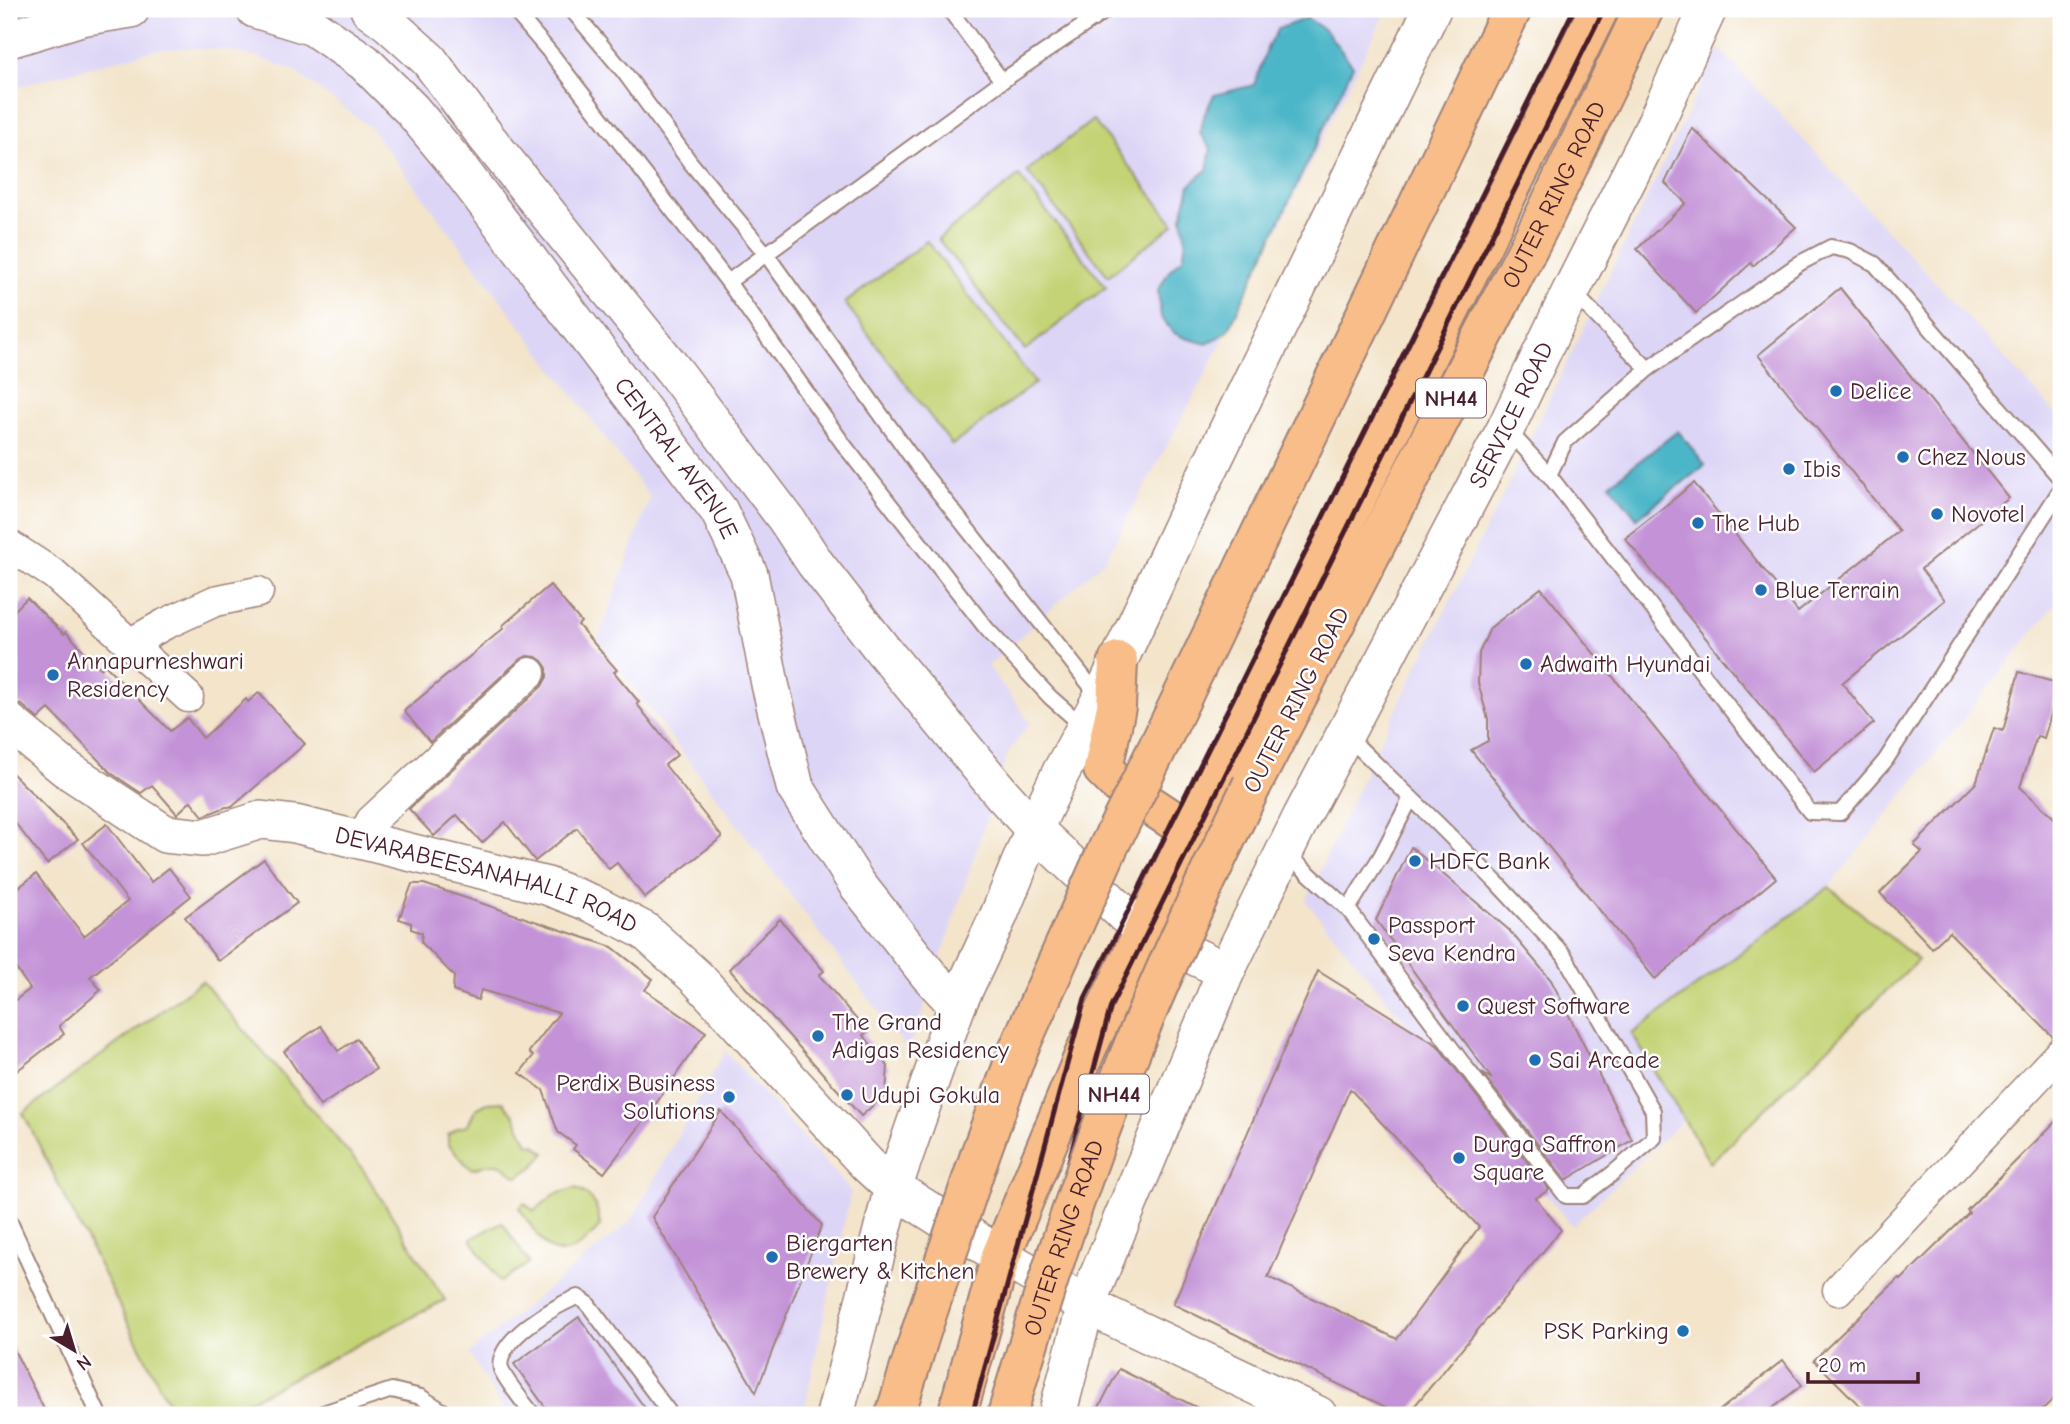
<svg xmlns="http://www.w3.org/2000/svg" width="2070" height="1424" font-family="'Comic Neue',sans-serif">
	<rect width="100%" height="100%" fill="#fff"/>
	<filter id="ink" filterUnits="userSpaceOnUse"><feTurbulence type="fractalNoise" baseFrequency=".0143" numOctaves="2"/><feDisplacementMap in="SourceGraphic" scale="14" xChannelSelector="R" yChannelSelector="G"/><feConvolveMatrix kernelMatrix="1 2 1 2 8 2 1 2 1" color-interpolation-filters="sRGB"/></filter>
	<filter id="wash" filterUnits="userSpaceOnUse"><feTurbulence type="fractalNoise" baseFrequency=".00686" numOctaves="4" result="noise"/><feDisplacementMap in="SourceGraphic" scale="28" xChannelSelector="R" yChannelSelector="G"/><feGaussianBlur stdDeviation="1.57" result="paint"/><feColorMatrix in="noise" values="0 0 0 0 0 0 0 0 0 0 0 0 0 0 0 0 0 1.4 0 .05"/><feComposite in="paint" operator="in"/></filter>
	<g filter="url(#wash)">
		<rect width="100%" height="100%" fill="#f3e4ca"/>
		<g fill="#ddd5f6">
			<path d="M9 9H1387L1209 368 1105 560 988 666 1030 722 1008 753 929 994 908 1050 598 641 650 497 371 128 293 70 260 58 225 50 190 48 154 50 9 89Z"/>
			<path d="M1719 48 2061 419V597L1829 887 1632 1034 1684 1119 1572 1226 1306 901 1373 756 1506 489Z"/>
			<path d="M725 1051 851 1191 803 1415H508L469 1353 631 1221Z"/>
		</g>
		<g fill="#c3d375" stroke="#867950" stroke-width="2">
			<path d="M1093 120 1174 224 1108 276 1027 171Z"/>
			<path d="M1019 176 1106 287 1025 350 938 239Z"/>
			<path d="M927 241 1035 383 952 445 845 303Z"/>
			<path d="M1829 887 1918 960 1710 1163 1632 1034Z"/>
			<path d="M202 981 362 1168 445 1300 221 1415H174L23 1113Z"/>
			<path d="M503 1102 514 1114 528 1144 536 1145 545 1153 534 1166 518 1177C510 1174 509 1169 503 1166 494 1161 481 1167 472 1169L466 1164 448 1144V1135L458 1128 467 1126 476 1109 487 1103Z"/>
			<path d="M575 1188C595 1197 598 1206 600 1226 589 1240 567 1261 549 1248 540 1242 526 1217 519 1208L524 1203 534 1211 554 1195Z"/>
			<path d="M502 1222 529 1263 500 1282 471 1239Z"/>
		</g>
		<g fill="#4bb6c8" stroke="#4a6a7a" stroke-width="2">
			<path d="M1307 18 1326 31 1353 66 1228 331 1207 344 1185 338 1174 333 1161 317 1158 290 1170 270 1183 258 1186 241 1182 217 1190 185 1207 170 1211 149 1200 133 1205 113 1214 95 1254 85 1268 46 1278 29Z"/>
			<path d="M1678 431 1705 465 1637 518 1610 484Z"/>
		</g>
		<g id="blocks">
			<g fill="#c392d7" fill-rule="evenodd">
				<path d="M1692 128 1796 227 1753 266 1751 263 1696 313 1637 249 1686 203 1665 183Z"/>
				<path d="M1840 288 2009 498 1921 569 1945 600 1842 683 1874 723 1814 772 1625 538 1694 483 1798 612 1899 531 1758 355Z"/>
				<path d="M550 585 581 622 578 625 617 670 614 672 639 702 637 704 677 755 665 765 722 837 645 898 617 863 609 869 577 828 535 861 505 822 482 843 457 815 434 836 409 809 542 686 547 677V668L542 661 536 657 527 656 519 660 430 742 404 711 504 628 502 626Z"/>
				<path d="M1541 588 1776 878 1655 979 1471 750 1488 741V719L1478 683 1479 653 1490 628Z"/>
				<path d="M27 598 64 634 66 632 101 669 105 665 170 731 187 718 203 738 246 699 248 702 259 693 305 744 232 807H226L203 816 191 801 177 814 152 785 141 793 111 773 49 709 38 719 22 705 9 702V616Z"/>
				<path d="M2019 672 2060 684 2044 738 2037 736 2020 787 2061 824V1035L2053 1037 1949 932 1932 948 1880 893 1922 852 1914 845 1976 783 1994 728 2003 731Z"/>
				<path d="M9 770 78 839 47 864 9 815Z"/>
				<path d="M107 824 151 882 169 868 191 896 90 977 101 990 59 1026 64 1034 9 1077V1005L30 989 9 958V895L36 874 84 936 128 901 83 843Z"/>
				<path d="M1411 847 1509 930 1551 980 1632 1140 1566 1180 1482 1073 1492 1079 1376 920Z"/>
				<path d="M264 859 297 903 218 961 185 917Z"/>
				<path d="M412 884H424L612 947 653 979 645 990 706 1032 643 1122 604 1173 573 1149 576 1145 558 1132 543 1090 520 1073 533 1056 529 1052 559 1013 481 990 478 1000 453 991 454 976 421 942 422 933 411 929V923L399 919Z"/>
				<path d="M780 919 824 971 819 975 867 1032 863 1035 888 1066 886 1094 861 1116 729 969Z"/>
				<path d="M1318 971 1437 1045 1549 1190 1536 1198 1561 1230 1407 1415H1402L1173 1304ZM1350 1089 1479 1227 1397 1339 1268 1277Z"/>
				<path d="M321 1026 338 1051 357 1039 376 1069 320 1106 284 1051Z"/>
				<path d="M721 1111 822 1225 756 1392 652 1217Z"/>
				<path d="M2061 1116V1391L2037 1415H1869L1814 1360 1899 1278 1901 1280 1969 1213 1967 1210Z"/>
				<path d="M579 1317 650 1415H551L514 1364Z"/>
				<path d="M9 1340 47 1415H9Z"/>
				<path d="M1783 1360 1802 1385 1764 1415H1714Z"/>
				<path d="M1119 1369 1212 1415H1095Z"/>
			</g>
		</g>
	</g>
	<g filter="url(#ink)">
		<use href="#blocks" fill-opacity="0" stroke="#9e827a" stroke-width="2"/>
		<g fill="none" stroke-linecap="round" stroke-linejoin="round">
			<g stroke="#9e827a" stroke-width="18">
				<g id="service">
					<path d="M513 9 553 56 728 282 844 445 986 628 1050 697 1084 727"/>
					<path d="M571 9 624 72 690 162 766 254 917 465 1100 698"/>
					<path d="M949 9 1002 81"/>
					<path d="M728 282 1002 81 1108 9"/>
					<path d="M1573 292 1648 369"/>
					<path d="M1507 429 1549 475 1810 812 1840 813 1885 761 2061 489"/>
					<path d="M1549 475 1565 442 1648 369 1800 263 1831 247 1850 251 1875 264 2061 479"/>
					<path d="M1285 852 1348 909 1464 1065 1566 1196H1583L1612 1174 1654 1138 1653 1111 1564 955 1496 882 1438 824 1347 736"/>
					<path d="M1348 909 1381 856 1411 798"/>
					<path d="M9 1220 99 1415"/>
					<path d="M317 1415 392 1390 421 1397 449 1415"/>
					<path d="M533 1415C526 1405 504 1379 501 1369 494 1341 557 1304 578 1297L587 1303 671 1415"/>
				</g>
			</g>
			<g stroke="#9e827a" stroke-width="33">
				<g id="minor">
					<path d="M9 545 55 575 188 697"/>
					<path d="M131 643 165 624 215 601 258 592"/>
					<path d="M363 841 371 821 530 673"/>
					<path d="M1838 1290 2061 1052"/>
				</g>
			</g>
			<g stroke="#9e827a" stroke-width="40">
				<g id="tertiary">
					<path id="s1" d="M255 9 313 27 364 62 412 110 454 161 719 511 749 574 770 684 795 787 857 884 928 974 957 1005"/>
					<path d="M369 9 388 23 429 60 487 138 675 372 786 519 815 563 882 649 1002 794 1034 829 1143 932 1226 971"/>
					<path d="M9 39 81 17 131 9"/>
					<path id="s2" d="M9 722 65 768 165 834 203 838 261 820 295 824 547 886 591 903 645 931 697 978 867 1164 893 1188 1001 1256 1086 1305 1318 1415"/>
					<path d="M835 1415 893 1188 957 1005 999 915 1034 829 1061 772 1101 699 1191 506 1432 9"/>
					<path id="s3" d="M1057 1415 1086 1305 1226 971 1302 816 1506 428 1571 291 1649 137 1708 9"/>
				</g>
			</g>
			<g stroke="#9e827a" stroke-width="42">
				<g id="trunk">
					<path d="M1118 661 1116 707 1103 769 1117 783 1191 832"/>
					<path d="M1161 741 1512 9"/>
					<path id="s4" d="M1252 785 1544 217 1644 9"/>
					<path d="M957 1415 1001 1256 1087 1048 1205 804 1599 9"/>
				</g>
			</g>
			<use href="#service" stroke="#fff" stroke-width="14"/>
			<use href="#minor" stroke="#fff" stroke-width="30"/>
			<use href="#tertiary" stroke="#fff" stroke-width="37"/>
			<use href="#trunk" stroke="#f8bd89" stroke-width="38"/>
			<g stroke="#4a1f2b" stroke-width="5">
				<path d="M972 1415 1085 998 1574 9"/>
				<path d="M1000 1415 1111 1006 1604 9"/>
			</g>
			<g stroke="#9e827a" stroke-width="42" stroke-linecap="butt">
				<g id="trunk-bridge">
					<path d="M895 1415 921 1332 981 1152 1019 1048 1109 846 1161 741"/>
					<path id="s5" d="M1007 1415C1039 1306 1074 1197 1115 1092 1155 987 1203 886 1252 785"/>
				</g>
			</g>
			<use href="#trunk-bridge" stroke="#f8bd89" stroke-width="38"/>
		</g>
	</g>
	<g fill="#1f6fb2" stroke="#fff" stroke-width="2.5">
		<circle cx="1836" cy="391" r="7"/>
		<circle cx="1903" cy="457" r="7"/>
		<circle cx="1789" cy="469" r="7"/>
		<circle cx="1937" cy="514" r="7"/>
		<circle cx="1698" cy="523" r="7"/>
		<circle cx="1761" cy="590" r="7"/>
		<circle cx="1526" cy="664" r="7"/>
		<circle cx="53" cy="675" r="7"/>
		<circle cx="1415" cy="861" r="7"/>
		<circle cx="1374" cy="939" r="7"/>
		<circle cx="1463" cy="1006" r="7"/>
		<circle cx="818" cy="1036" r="7"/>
		<circle cx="1535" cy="1060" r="7"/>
		<circle cx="847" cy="1095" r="7"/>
		<circle cx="729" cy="1097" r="7"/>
		<circle cx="1459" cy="1158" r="7"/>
		<circle cx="772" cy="1257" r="7"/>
		<circle cx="1683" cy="1331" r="7"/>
	</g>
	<g text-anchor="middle" stroke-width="5" stroke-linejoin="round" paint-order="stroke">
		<g fill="#fff" stroke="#80626b" stroke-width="2">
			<rect x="1416" y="378.5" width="70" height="39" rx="5"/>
			<rect x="1079" y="1074.5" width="70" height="39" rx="5"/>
		</g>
		<g font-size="23" font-weight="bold" fill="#4a1f2b">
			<text x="1451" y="406">NH44</text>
			<text x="1114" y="1102">NH44</text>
		</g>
		<g font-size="24" fill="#4a1f2b" stroke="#fff">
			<text dy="8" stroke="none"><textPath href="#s4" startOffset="663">OUTER RING ROAD</textPath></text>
			<text dy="8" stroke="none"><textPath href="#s3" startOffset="1101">SERVICE ROAD</textPath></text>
			<text dy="8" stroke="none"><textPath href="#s1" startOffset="628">CENTRAL AVENUE</textPath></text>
			<text transform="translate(1296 700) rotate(-63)" y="8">OUTER RING ROAD</text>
			<text dy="8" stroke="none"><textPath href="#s2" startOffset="525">DEVARABEESANAHALLI ROAD</textPath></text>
			<text dy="8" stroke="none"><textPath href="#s5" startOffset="186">OUTER RING ROAD</textPath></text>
		</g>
		<g font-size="24" fill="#4a1f2b" stroke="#fff" text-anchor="start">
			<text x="1850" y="399">Delice</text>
			<text x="1917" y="465">Chez Nous</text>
			<text x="1803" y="477">Ibis</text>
			<text x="1951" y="522">Novotel</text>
			<text x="1712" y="531">The Hub</text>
			<text x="1775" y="598">Blue Terrain</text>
			<text x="67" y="669">Annapurneshwari<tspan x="67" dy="28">Residency</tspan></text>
			<text x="1540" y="672">Adwaith Hyundai</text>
			<text x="1429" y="869">HDFC Bank</text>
			<text x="1388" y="933">Passport<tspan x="1388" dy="28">Seva Kendra</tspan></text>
			<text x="1477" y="1014">Quest Software</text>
			<text x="832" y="1030">The Grand<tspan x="832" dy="28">Adigas Residency</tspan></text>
			<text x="1549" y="1068">Sai Arcade</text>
			<text x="715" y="1091" text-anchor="end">Perdix Business<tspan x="715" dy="28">Solutions</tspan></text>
			<text x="861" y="1103">Udupi Gokula</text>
			<text x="1473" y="1152">Durga Saffron<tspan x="1473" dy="28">Square</tspan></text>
			<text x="786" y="1251">Biergarten<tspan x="786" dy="28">Brewery &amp; Kitchen</tspan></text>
			<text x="1669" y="1339" text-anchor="end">PSK Parking</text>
		</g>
	</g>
	<rect width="2070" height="1424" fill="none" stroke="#fff" stroke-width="35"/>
	<g transform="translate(74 1350) rotate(142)" stroke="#ffffff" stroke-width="5" paint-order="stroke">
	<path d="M0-5L12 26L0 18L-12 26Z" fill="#4a1f2b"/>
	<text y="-10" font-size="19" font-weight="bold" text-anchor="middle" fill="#4a1f2b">N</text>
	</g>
	<path d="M1808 1372v10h110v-10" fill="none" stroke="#4a1f2b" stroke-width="3.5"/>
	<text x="1818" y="1372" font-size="21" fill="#4a1f2b" stroke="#ffffff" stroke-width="5" paint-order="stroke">20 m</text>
</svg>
